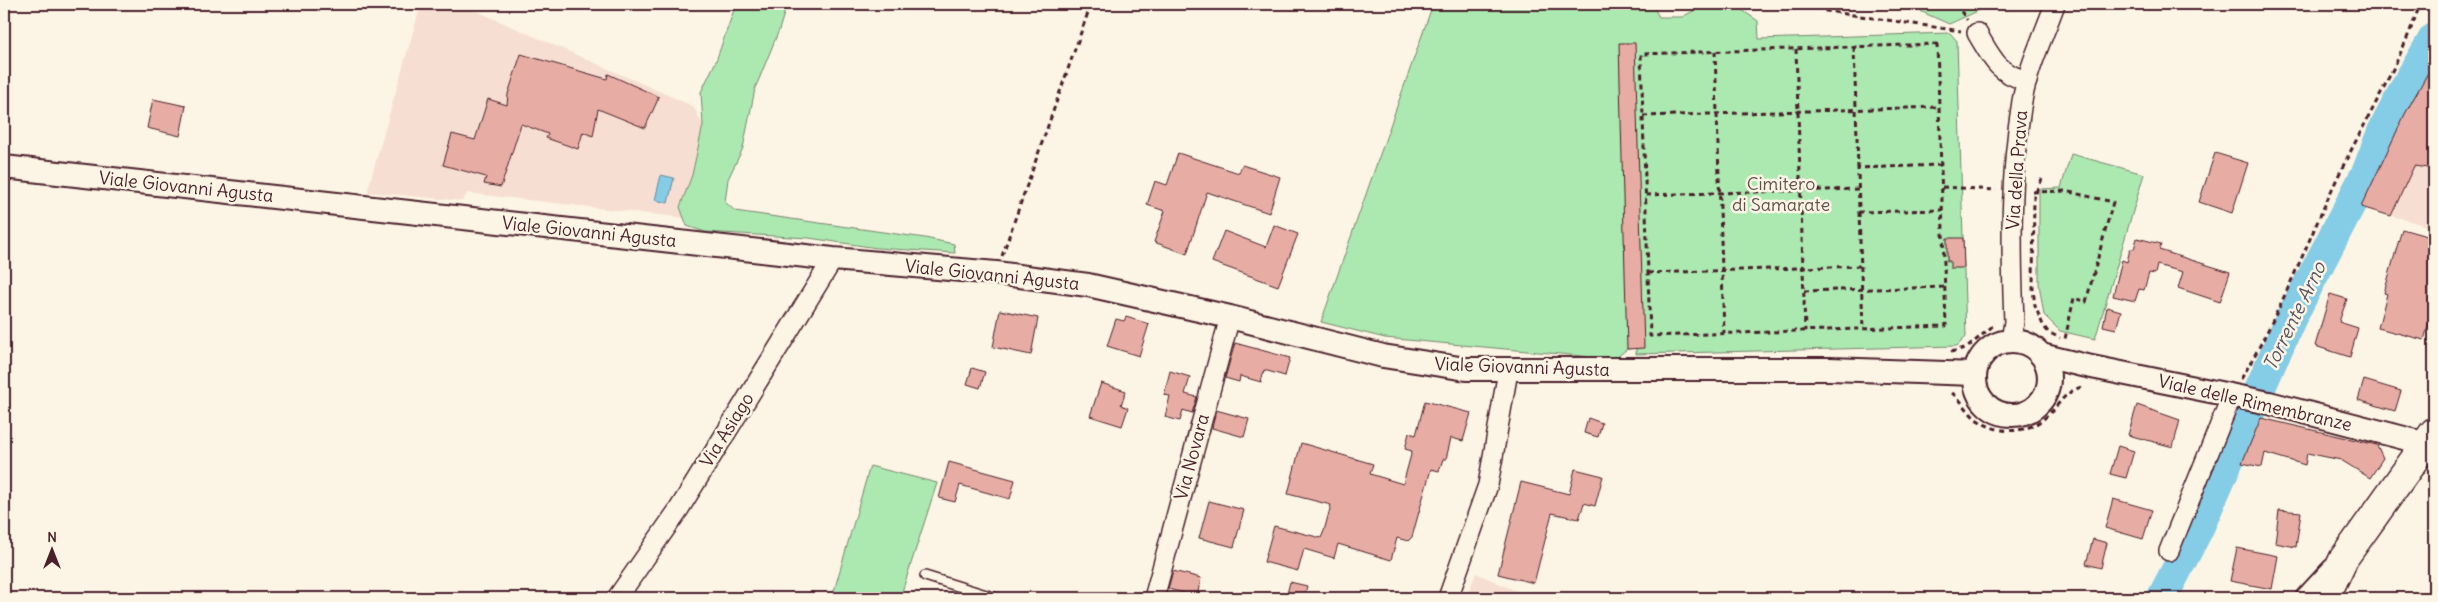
<svg xmlns="http://www.w3.org/2000/svg" width="2438" height="602" font-family="Delius,sans-serif">
	<rect width="100%" height="100%" fill="#fcf5e5"/>
	<filter id="ink" filterUnits="userSpaceOnUse"><feTurbulence type="fractalNoise" baseFrequency=".02" numOctaves="2"/><feDisplacementMap in="SourceGraphic" scale="10" xChannelSelector="R" yChannelSelector="G"/><feConvolveMatrix kernelMatrix="1 2 1 2 8 2 1 2 1" color-interpolation-filters="sRGB"/></filter>
	<g filter="url(#ink)">
		<g fill="#f6dfd2">
			<path d="M430 4H452L481 13 693 106 703 125 692 175 680 207 684 218 467 193 463 201 367 192 419 11Z"/>
			<path d="M2434 65V228L2361 207 2405 114Z"/>
			<path d="M1476 573 1532 598H1466Z"/>
		</g>
		<g fill="#abe9b1" stroke="#7a846e">
			<path d="M736 4H787L779 30 755 89 743 148 728 179 725 202 735 211 925 238 954 244 955 253 877 248 809 238 705 232 687 226 680 207 692 175 703 125 701 92 716 61Z"/>
			<path d="M1433 4H1652L1659 17H1682L1706 4 1739 8 1758 21 1759 39 1950 33 1957 41 1966 337 1957 346 1636 354V348L1627 349 1615 359 1385 338 1321 322Z"/>
			<path d="M1919 4H1981L1978 11 1949 24 1922 12Z"/>
			<path d="M2071 154 2144 174 2095 339 2060 331 2044 315 2039 284V189L2061 188Z"/>
			<path d="M870 466 937 483 900 598H832Z"/>
		</g>
		<path fill="#85cce6" stroke="#6d879b" d="M661 175 674 178 668 203 655 200Z"/>
		<g fill="none" stroke-linecap="round" stroke-linejoin="round">
			<path stroke="#85cce6" stroke-width="31" d="M2162 598 2198 529 2291 318 2367 172 2382 133 2411 77 2434 38"/>
		</g>
		<g fill="#e7ada4" stroke="#4a1f2b">
			<path d="M1619 43H1635L1644 348 1627 349Z"/>
			<path d="M521 54 607 79 608 74 659 97 645 128 598 109 593 136 583 132 578 149 546 138 548 134 521 124 501 187 484 184 486 177 443 165 452 134 475 140 488 99 507 105 508 94Z"/>
			<path d="M2434 62V169L2414 166 2391 216 2361 207 2405 114Z"/>
			<path d="M153 99 186 106 180 136 147 128Z"/>
			<path d="M1178 153 1239 173 1242 165 1280 177 1269 213 1207 192 1187 254 1154 242 1165 211 1147 205 1155 181 1167 185Z"/>
			<path d="M2215 153 2248 163 2232 213 2199 202Z"/>
			<path d="M1274 225 1298 234 1278 286 1212 262 1224 231 1266 247Z"/>
			<path d="M2402 229 2434 238V305L2424 340 2378 328 2387 294 2384 293Z"/>
			<path d="M1947 238H1963L1964 268H1950V261H1947Z"/>
			<path d="M2137 238 2161 244 2159 250 2230 272 2220 302 2178 288 2183 272 2157 265 2155 274 2149 273 2144 290 2139 289 2135 301 2113 296 2122 260 2127 262 2130 249H2134Z"/>
			<path d="M2330 294 2347 299 2339 322 2358 328 2350 357 2315 346Z"/>
			<path d="M2107 307 2121 311 2116 329 2103 326Z"/>
			<path d="M1000 310 1038 318 1031 355 993 347Z"/>
			<path d="M1126 317 1149 324 1139 356 1107 346 1116 319 1124 321Z"/>
			<path d="M1235 343 1290 358 1285 376 1264 370 1261 382 1240 376 1239 382 1225 378Z"/>
			<path d="M972 368 985 372 980 388 967 384Z"/>
			<path d="M1170 371 1190 377 1185 394 1197 397 1192 413 1183 410 1180 421 1165 417 1170 396 1164 395Z"/>
			<path d="M2364 380 2401 391 2395 411 2358 400Z"/>
			<path d="M1101 383 1126 391 1121 405 1128 408 1122 426 1090 416Z"/>
			<path d="M1425 401 1471 413 1463 441 1451 438 1446 459H1443L1439 471 1431 469 1412 537 1408 541 1397 538 1391 560 1338 544 1334 558 1304 549 1298 571 1264 562 1274 526 1321 538 1324 531 1331 505 1288 494 1301 443 1373 464 1370 474 1403 484 1412 451 1405 449 1409 433 1416 435Z"/>
			<path d="M2137 405 2180 420 2173 447 2128 435Z"/>
			<path d="M1216 410 1249 419 1244 437 1212 428Z"/>
			<path d="M1588 418 1602 423 1598 437 1584 433Z"/>
			<path d="M2261 418 2377 445 2383 458 2370 478 2341 460 2307 453 2305 465 2265 453 2262 467 2242 463Z"/>
			<path d="M2118 446 2134 451 2126 478 2110 474Z"/>
			<path d="M949 462 1015 480 1010 499 960 485 955 502 939 498Z"/>
			<path d="M1575 469 1603 476 1595 506 1584 503 1579 519 1552 513 1534 583 1498 574 1521 482 1569 494Z"/>
			<path d="M2113 499 2152 510 2143 539 2105 528Z"/>
			<path d="M1209 501 1244 510 1234 547 1199 538Z"/>
			<path d="M2279 510 2301 512 2296 547 2275 543Z"/>
			<path d="M2093 539 2107 543 2101 568 2086 564Z"/>
			<path d="M2237 548 2278 556 2272 589 2230 581Z"/>
			<path d="M1173 571 1201 578 1197 596 1168 589Z"/>
			<path d="M1290 582 1307 586 1304 598H1286Z"/>
		</g>
		<g fill="none" stroke-linecap="round" stroke-linejoin="round">
			<g stroke="#4a1f2b" stroke-width="12">
				<path id="service" d="M925 576 996 598"/>
			</g>
			<g stroke="#4a1f2b" stroke-width="22">
				<g id="minor">
					<path d="M1977 33C1992 58 1997 73 2027 81"/>
					<path d="M2011 341 2014 322C2011 248 2010 174 2022 101 2028 68 2044 35 2055 4"/>
					<path d="M2169 551 2232 395"/>
					<path d="M617 598 679 509 833 259"/>
					<path d="M1154 598 1230 317"/>
					<path d="M1448 598 1488 485 1508 371"/>
				</g>
			</g>
			<g stroke="#4a1f2b" stroke-width="26">
				<g id="tertiary">
					<path d="M4 167 833 259 996 273 1088 285 1230 317 1383 356 1466 369H1830L1975 374"/>
					<circle cx="2012" cy="378" r="37"/>
					<path d="M2041 355 2082 365 2269 403 2427 444"/>
					<path d="M2307 598 2333 570"/>
				</g>
			</g>
			<g stroke="#4a1f2b" stroke-width="31">
				<path id="primary" d="M2325 598 2344 558 2434 432"/>
			</g>
			<g stroke="#4a1f2b" stroke-width="3" stroke-dasharray="5 4" stroke-linecap="butt">
				<path d="M1808 4 1826 11 1961 31"/>
				<path d="M1956 4 1967 20"/>
				<path d="M1937 44 1946 326 1650 336 1641 54Z"/>
				<path d="M1854 47 1858 168"/>
				<path d="M1796 49 1805 331"/>
				<path d="M1715 51 1724 333"/>
				<path d="M1643 116 1939 107"/>
				<path d="M1941 165 1858 168 1859 212 1942 210"/>
				<path d="M2042 179 2034 196 2033 289 2035 306 2043 325 2048 332 2060 338"/>
				<path d="M1942 187 1996 190"/>
				<path d="M2033 192 2065 191 2113 202 2086 302 2074 298 2065 339"/>
				<path d="M1646 195 1859 189"/>
				<path d="M1859 212 1863 329"/>
				<path d="M1002 256 1091 4"/>
				<path d="M1648 273 1861 266"/>
				<path d="M1804 291 1945 287"/>
				<path d="M1951 352 1968 347 1995 324"/>
				<path d="M2241 379C2278 318 2304 250 2334 185 2363 123 2398 69 2420 4"/>
				<path d="M1952 393C1963 401 1968 414 1979 421 2001 435 2027 434 2047 416 2062 402 2063 392 2085 386"/>
			</g>
			<use href="#service" stroke="#fcf5e5" stroke-width="9"/>
			<use href="#minor" stroke="#fcf5e5" stroke-width="19"/>
			<use href="#tertiary" stroke="#fcf5e5" stroke-width="22"/>
			<use href="#primary" stroke="#fcf5e5" stroke-width="28"/>
		</g>
	</g>
	<g text-anchor="middle" stroke-width="5" stroke-linejoin="round" paint-order="stroke">
		<g font-size="18" fill="#4a1f2b" stroke="#fcf5e5">
			<text transform="translate(2017 170) rotate(-86)" y="6">Via della Prava</text>
			<text transform="translate(186 187) rotate(6)" y="6">Viale Giovanni Agusta</text>
			<text transform="translate(589 232) rotate(6)" y="6">Viale Giovanni Agusta</text>
			<text transform="translate(992 275) rotate(6)" y="6">Viale Giovanni Agusta</text>
			<text transform="translate(1522 367) rotate(2)" y="6">Viale Giovanni Agusta</text>
			<text transform="translate(2255 403) rotate(13)" y="6">Viale delle Rimembranze</text>
			<text transform="translate(727 430) rotate(-58)" y="6">Via Asiago</text>
			<text transform="translate(1192 457) rotate(-75)" y="6">Via Novara</text>
		</g>
		<g font-size="18" fill="#62524c" stroke="#fcf5e5">
			<text x="1781" y="190">Cimitero<tspan x="1781" dy="21">di Samarate</tspan></text>
		</g>
		<g font-size="19" font-style="italic" fill="#5c5363" stroke="#fcf5e5">
			<text transform="translate(2294 316) rotate(-64)" y="7">Torrente Arno</text>
		</g>
	</g>
	<rect width="2438" height="602" fill="none" stroke="#fcf5e5" stroke-width="20"/>
	<rect x="10" y="10" width="2418" height="582" fill="none" stroke="#4a1f2b" stroke-width="2" filter="url(#ink)"/>
	<g transform="translate(52 550)" stroke="#fcf5e5" stroke-width="4" paint-order="stroke">
	<path d="M0-4L9 19L0 12L-9 19Z" fill="#4a1f2b"/>
	<text y="-8" font-size="14" font-weight="bold" text-anchor="middle" fill="#4a1f2b">N</text>
	</g>
</svg>
